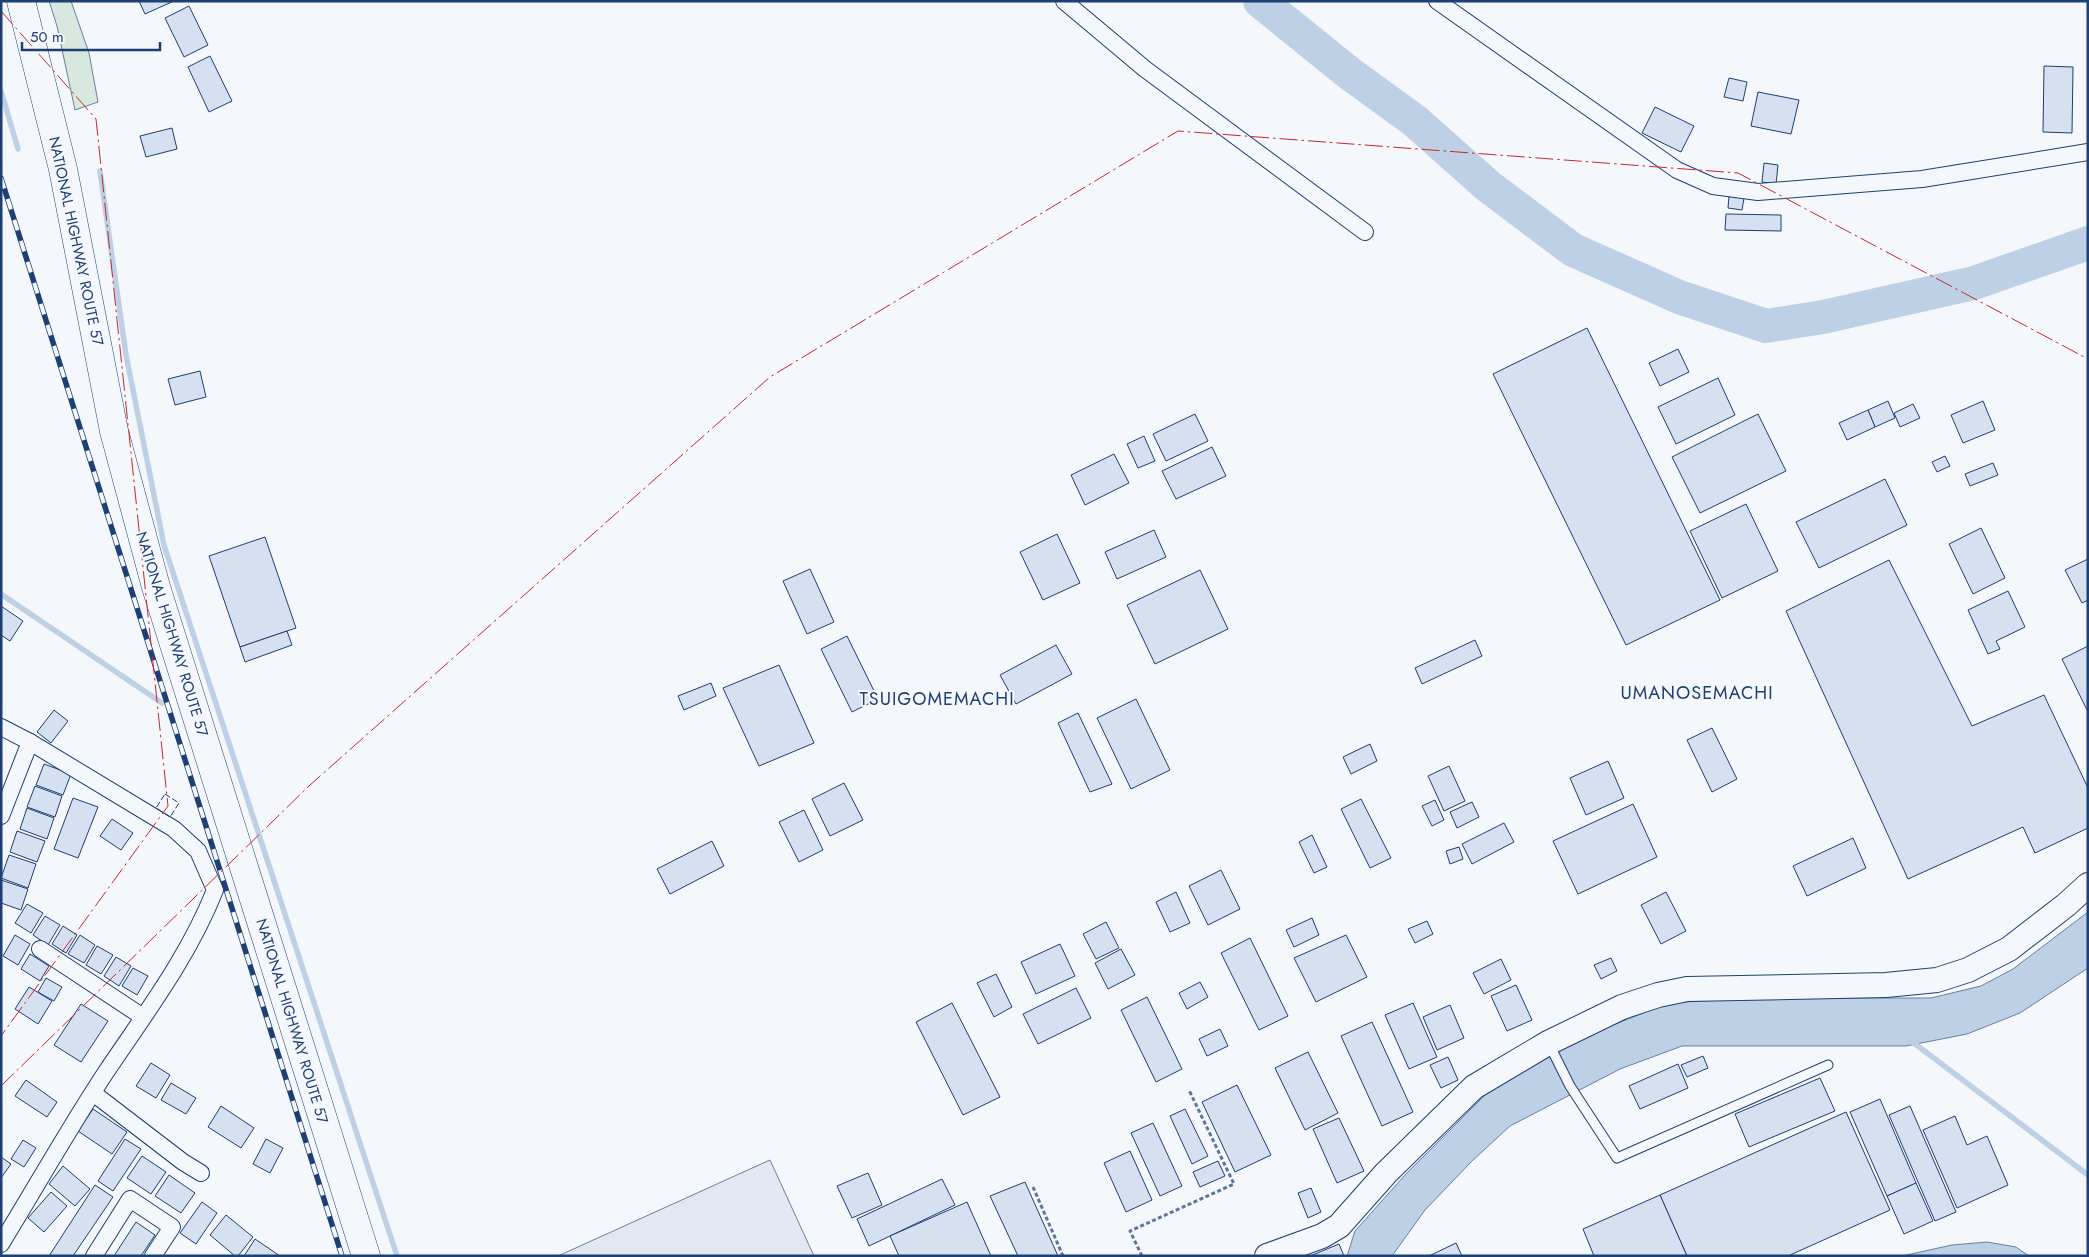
<svg xmlns="http://www.w3.org/2000/svg" width="2089" height="1257" font-family="Jost,sans-serif">
	<rect width="100%" height="100%" fill="#f4f7fb"/>
	<path fill="#d7e8df" stroke="#687fa3" d="M49 1H71L89 53 98 102 75 110 57 26Z"/>
	<path fill="#e3e8f0" stroke="#687fa3" d="M770 1160 814 1256H558Z"/>
	<g fill="#bed0e5" stroke="#687fa3">
		<path d="M2088 912V968L2020 1013 1967 1034 1906 1046H1682L1620 1069 1510 1126 1472 1161 1425 1210 1392 1256H1347L1355 1231 1405 1175 1492 1088 1593 1033 1668 1003 1748 998H1931L1981 986 2013 969Z"/>
		<path d="M1987 1242 2016 1247 2029 1256H1902L1952 1245Z"/>
	</g>
	<g fill="none" stroke-linecap="round" stroke-linejoin="round">
		<g stroke="#bed0e5" stroke-width="5.5">
			<path d="M1 91 18 149"/>
			<path d="M100 171 126 355 164 545 397 1256"/>
			<path d="M1 594 162 703"/>
			<path d="M1910 1040 2088 1175"/>
		</g>
		<path stroke="#bed0e5" stroke-width="34" d="M1260 1 1349 73 1415 121 1488 186 1573 250 1679 297 1766 326 1823 317 1974 283 2088 243"/>
	</g>
	<g fill="#d5e0f0" stroke="#1d3f73">
		<path d="M139 1H174L145 14Z"/>
		<path d="M189 6 208 45 184 57 165 18Z"/>
		<path d="M210 56 232 101 209 112 188 67Z"/>
		<path d="M2044 66 2073 67 2072 133 2043 132Z"/>
		<path d="M1729 78 1747 82 1743 101 1724 97Z"/>
		<path d="M1758 92 1799 100 1791 134 1751 126Z"/>
		<path d="M1655 107 1694 126 1681 152 1642 133Z"/>
		<path d="M172 128 177 149 146 157 140 136Z"/>
		<path d="M1764 163 1778 165 1776 184 1762 182Z"/>
		<path d="M1729 196 1744 198 1742 210 1728 208Z"/>
		<path d="M1726 214 1781 215V231L1725 230Z"/>
		<path d="M1587 328 1720 600 1626 645 1493 374Z"/>
		<path d="M1678 349 1689 372 1660 386 1649 363Z"/>
		<path d="M200 371 206 397 175 405 168 379Z"/>
		<path d="M1718 378 1735 415 1676 444 1658 407Z"/>
		<path d="M1888 401 1895 418 1875 427 1868 410Z"/>
		<path d="M1983 401 1995 430 1963 443 1951 415Z"/>
		<path d="M1913 404 1920 418 1900 427 1894 413Z"/>
		<path d="M1868 410 1875 427 1847 440 1839 423Z"/>
		<path d="M1195 414 1208 441 1166 461 1153 434Z"/>
		<path d="M1758 414 1786 471 1700 513 1672 457Z"/>
		<path d="M1144 436 1155 461 1138 468 1127 444Z"/>
		<path d="M1212 447 1226 476 1176 499 1162 471Z"/>
		<path d="M1114 454 1129 483 1085 505 1071 475Z"/>
		<path d="M1945 456 1950 466 1937 472 1932 462Z"/>
		<path d="M1993 463 1998 475 1970 486 1965 474Z"/>
		<path d="M1885 479 1907 525 1819 568 1796 522Z"/>
		<path d="M1746 504 1778 571 1722 598 1690 531Z"/>
		<path d="M1981 528 2005 578 1973 594 1949 544Z"/>
		<path d="M1154 530 1166 557 1117 579 1105 552Z"/>
		<path d="M1057 534 1080 583 1043 600 1020 552Z"/>
		<path d="M265 537 296 628 240 647 209 556Z"/>
		<path d="M2088 559V600L2082 603 2065 570Z"/>
		<path d="M1889 560 1972 726 2044 695 2088 788V828L2035 853 2023 827 1908 879 1786 611Z"/>
		<path d="M810 569 834 622 807 634 783 581Z"/>
		<path d="M1200 570 1228 629 1155 664 1127 605Z"/>
		<path d="M2008 591 2025 627 1996 641 2000 649 1988 654 1968 610Z"/>
		<path d="M1 606 23 621 10 641 1 635Z"/>
		<path d="M287 631 292 645 245 662 240 647Z"/>
		<path d="M847 636 878 699 852 712 821 649Z"/>
		<path d="M1475 640 1482 656 1422 684 1415 668Z"/>
		<path d="M1056 645 1072 674 1016 704 1000 675Z"/>
		<path d="M2088 646V712L2062 659Z"/>
		<path d="M779 665 814 743 759 766 723 688Z"/>
		<path d="M711 683 716 696 684 710 678 696Z"/>
		<path d="M1136 699 1170 770 1131 789 1097 718Z"/>
		<path d="M54 710 68 721 51 743 37 732Z"/>
		<path d="M1078 713 1112 784 1090 792 1058 723Z"/>
		<path d="M1712 728 1737 779 1712 792 1687 740Z"/>
		<path d="M1370 744 1377 761 1351 774 1343 757Z"/>
		<path d="M1608 761 1624 798 1586 815 1570 778Z"/>
		<path d="M44 764 71 774 63 795 36 785Z"/>
		<path d="M1449 766 1465 801 1444 811 1428 776Z"/>
		<path d="M844 783 863 820 830 836 812 799Z"/>
		<path d="M35 786 62 796 55 817 27 807Z"/>
		<path d="M73 798 98 807 78 858 54 849Z"/>
		<path d="M1361 799 1391 858 1370 868 1341 809Z"/>
		<path d="M1435 800 1444 820 1432 826 1422 806Z"/>
		<path d="M1472 802 1479 817 1457 828 1450 812Z"/>
		<path d="M1633 804 1657 857 1578 894 1553 841Z"/>
		<path d="M27 808 54 818 47 839 20 829Z"/>
		<path d="M804 810 823 850 799 862 779 822Z"/>
		<path d="M112 819 133 833 121 850 100 836Z"/>
		<path d="M1504 823 1514 842 1472 864 1462 844Z"/>
		<path d="M17 831 45 841 37 862 10 852Z"/>
		<path d="M1312 835 1327 867 1314 873 1299 842Z"/>
		<path d="M1853 838 1866 868 1807 896 1793 866Z"/>
		<path d="M712 841 724 866 670 894 657 869Z"/>
		<path d="M1459 847 1463 859 1450 864 1446 851Z"/>
		<path d="M9 855 36 864 28 888 1 878Z"/>
		<path d="M1221 870 1240 909 1208 925 1189 886Z"/>
		<path d="M1 880 28 889 21 910 1 903Z"/>
		<path d="M1176 892 1190 923 1170 932 1156 902Z"/>
		<path d="M1666 892 1686 931 1661 944 1641 905Z"/>
		<path d="M27 904 43 913 31 933 15 923Z"/>
		<path d="M45 916 60 925 48 945 33 935Z"/>
		<path d="M1312 918 1319 935 1294 947 1286 930Z"/>
		<path d="M1427 921 1433 934 1415 943 1408 929Z"/>
		<path d="M1106 922 1119 948 1096 959 1083 934Z"/>
		<path d="M63 926 77 935 66 953 52 944Z"/>
		<path d="M15 935 30 944 18 965 3 956Z"/>
		<path d="M80 935 95 945 84 963 68 954Z"/>
		<path d="M1346 935 1367 977 1316 1002 1294 958Z"/>
		<path d="M1250 938 1288 1016 1259 1030 1221 953Z"/>
		<path d="M1060 944 1075 976 1036 994 1021 962Z"/>
		<path d="M97 946 113 955 101 974 86 965Z"/>
		<path d="M1121 949 1135 975 1108 989 1095 963Z"/>
		<path d="M30 954 49 966 40 981 21 969Z"/>
		<path d="M116 957 131 966 119 986 104 976Z"/>
		<path d="M1611 958 1617 971 1601 979 1594 965Z"/>
		<path d="M1501 959 1511 980 1484 994 1473 973Z"/>
		<path d="M133 968 148 976 137 995 122 986Z"/>
		<path d="M996 974 1012 1007 994 1017 977 983Z"/>
		<path d="M46 978 62 987 54 1001 38 992Z"/>
		<path d="M1200 982 1208 997 1187 1009 1179 993Z"/>
		<path d="M1516 985 1532 1020 1507 1031 1491 996Z"/>
		<path d="M29 987 52 1001 38 1024 15 1009Z"/>
		<path d="M1076 988 1091 1018 1038 1044 1023 1014Z"/>
		<path d="M1147 997 1182 1069 1156 1082 1121 1010Z"/>
		<path d="M952 1003 1000 1097 963 1115 916 1022Z"/>
		<path d="M1413 1003 1437 1057 1409 1069 1385 1015Z"/>
		<path d="M81 1004 108 1021 81 1062 54 1045Z"/>
		<path d="M1450 1005 1464 1038 1437 1050 1423 1017Z"/>
		<path d="M1372 1022 1413 1112 1382 1126 1341 1036Z"/>
		<path d="M1220 1029 1228 1046 1207 1056 1199 1039Z"/>
		<path d="M1308 1052 1338 1113 1305 1130 1275 1068Z"/>
		<path d="M1703 1056 1708 1068 1687 1077 1681 1065Z"/>
		<path d="M1448 1057 1458 1080 1441 1088 1430 1065Z"/>
		<path d="M151 1063 170 1075 156 1098 136 1086Z"/>
		<path d="M1678 1064 1688 1088 1640 1109 1629 1086Z"/>
		<path d="M1820 1078 1835 1111 1749 1147 1735 1114Z"/>
		<path d="M26 1080 57 1102 47 1117 15 1096Z"/>
		<path d="M171 1083 196 1098 186 1114 161 1100Z"/>
		<path d="M1237 1085 1271 1155 1235 1172 1202 1102Z"/>
		<path d="M1880 1099 1916 1183 1887 1196 1850 1112Z"/>
		<path d="M221 1106 254 1128 241 1148 208 1127Z"/>
		<path d="M1910 1106 1956 1212 1935 1221 1889 1115Z"/>
		<path d="M93 1109 127 1132 112 1154 78 1131Z"/>
		<path d="M1185 1109 1208 1156 1192 1164 1170 1116Z"/>
		<path d="M1846 1112 1890 1210 1788 1256H1687L1660 1195Z"/>
		<path d="M1955 1116 1967 1145 1987 1136 2008 1185 1957 1208 1923 1130Z"/>
		<path d="M1339 1118 1364 1171 1337 1183 1313 1129Z"/>
		<path d="M1153 1123 1182 1186 1160 1196 1131 1133Z"/>
		<path d="M125 1139 141 1149 113 1191 98 1181Z"/>
		<path d="M266 1139 283 1148 270 1173 253 1164Z"/>
		<path d="M23 1140 36 1148 24 1167 11 1159Z"/>
		<path d="M1130 1151 1152 1200 1126 1212 1104 1163Z"/>
		<path d="M142 1156 166 1172 151 1194 127 1178Z"/>
		<path d="M1 1157 11 1164 1 1178Z"/>
		<path d="M1218 1161 1225 1176 1200 1187 1193 1172Z"/>
		<path d="M63 1166 90 1189 75 1206 49 1184Z"/>
		<path d="M868 1173 882 1205 852 1218 837 1186Z"/>
		<path d="M169 1175 195 1193 181 1213 155 1196Z"/>
		<path d="M942 1179 955 1205 869 1246 857 1219Z"/>
		<path d="M1025 1182 1058 1256H1018L990 1196Z"/>
		<path d="M1916 1183 1933 1221 1904 1234 1887 1196Z"/>
		<path d="M95 1185 113 1197 73 1256H49Z"/>
		<path d="M1311 1188 1321 1212 1308 1218 1298 1193Z"/>
		<path d="M51 1192 67 1206 44 1232 28 1218Z"/>
		<path d="M1660 1195 1687 1256H1594L1583 1229Z"/>
		<path d="M202 1202 217 1213 196 1244 180 1233Z"/>
		<path d="M967 1202 991 1256H899L890 1236Z"/>
		<path d="M226 1215 253 1237 238 1256H235L210 1235Z"/>
		<path d="M136 1222 155 1235 141 1256H114Z"/>
		<path d="M255 1239 280 1256H244Z"/>
		<path d="M1456 1243 1462 1256H1429Z"/>
		<path d="M1339 1244 1344 1256H1310Z"/>
	</g>
	<g fill="none" stroke-linecap="round" stroke-linejoin="round">
		<g stroke="#1d3f73" stroke-width="11">
			<path id="lane" d="M1549 1044 1570 1086 1617 1158 1828 1065"/>
		</g>
		<g stroke="#1d3f73" stroke-width="18">
			<g id="street">
				<path d="M1064 1 1145 69 1365 232"/>
				<path d="M1437 1 1677 170 1713 186 1758 192 1922 179 2088 152"/>
				<path d="M1 727 30 742 174 829 198 851 215 890C189 956 145 1014 106 1072 69 1128 36 1187 1 1244"/>
				<path d="M1 816 30 742"/>
				<path d="M40 949 143 1017"/>
				<path d="M93 1093 183 1162 201 1173"/>
				<path d="M94 1256 130 1199 172 1227 153 1256"/>
			</g>
		</g>
		<g stroke="#1d3f73" stroke-width="26">
			<path id="secondary" d="M1267 1256 1322 1236 1339 1226 1386 1173 1474 1087 1548 1043 1622 1007 1658 995 1687 989 1886 985 1937 980 1968 970 2009 949 2066 905 2088 885"/>
		</g>
		<g stroke="#1d3f73" stroke-width="29">
			<path id="highway" d="M21 1 63 169 114 431 156 587 366 1256"/>
		</g>
		<g stroke="#5e769c" stroke-width="3" stroke-dasharray="4 2.5" stroke-linecap="butt">
			<path d="M1033 1187 1063 1256"/>
			<path d="M1142 1256 1130 1231 1234 1184 1189 1090"/>
		</g>
		<use href="#lane" stroke="#f4f7fb" stroke-width="9"/>
		<use href="#street" stroke="#f4f7fb" stroke-width="16"/>
		<use href="#secondary" stroke="#f4f7fb" stroke-width="24"/>
		<use href="#highway" stroke="#f4f7fb" stroke-width="28"/>
		<g stroke="#1d3f73" stroke-width="5.5">
			<path id="rail" d="M1 178 342 1256"/>
		</g>
		<use href="#rail" stroke="#f4f7fb" stroke-width="4" stroke-dasharray="11" stroke-linecap="butt"/>
		<path stroke="#1d3f73" stroke-width="1" stroke-dasharray="6 2.5" stroke-linecap="butt" d="M165 794 179 803 170 817 156 808Z"/>
		<g stroke="#c62828" stroke-width="1" stroke-dasharray="18 4 2.5 4" stroke-linecap="butt">
			<path d="M1 11 96 119 168 806 1 1036"/>
			<path d="M1 1086 310 785 770 377 1178 131 1738 173 2088 359"/>
		</g>
	</g>
	<g text-anchor="middle" stroke-width="4" stroke-linejoin="round" paint-order="stroke">
		<g font-size="15" fill="#1d3f73" stroke="#f4f7fb">
			<text transform="translate(76 241) rotate(78)" y="5">NATIONAL HIGHWAY ROUTE 57</text>
			<text transform="translate(172 634) rotate(73)" y="5">NATIONAL HIGHWAY ROUTE 57</text>
			<text transform="translate(292 1021) rotate(73)" y="5">NATIONAL HIGHWAY ROUTE 57</text>
		</g>
		<g font-size="18" letter-spacing="1" fill="#1d3f73" stroke="#f4f7fb">
			<text x="1697" y="699">UMANOSEMACHI</text>
			<text x="937" y="705">TSUIGOMEMACHI</text>
		</g>
	</g>
	<rect width="2089" height="1257" fill="none" stroke="#1d3f73" stroke-width="5"/>
	<path d="M22 42v8h138v-8" fill="none" stroke="#1d3f73" stroke-width="2.5"/>
	<text x="30" y="42" font-size="15" fill="#1d3f73" stroke="#f4f7fb" stroke-width="4" paint-order="stroke">50 m</text>
</svg>
